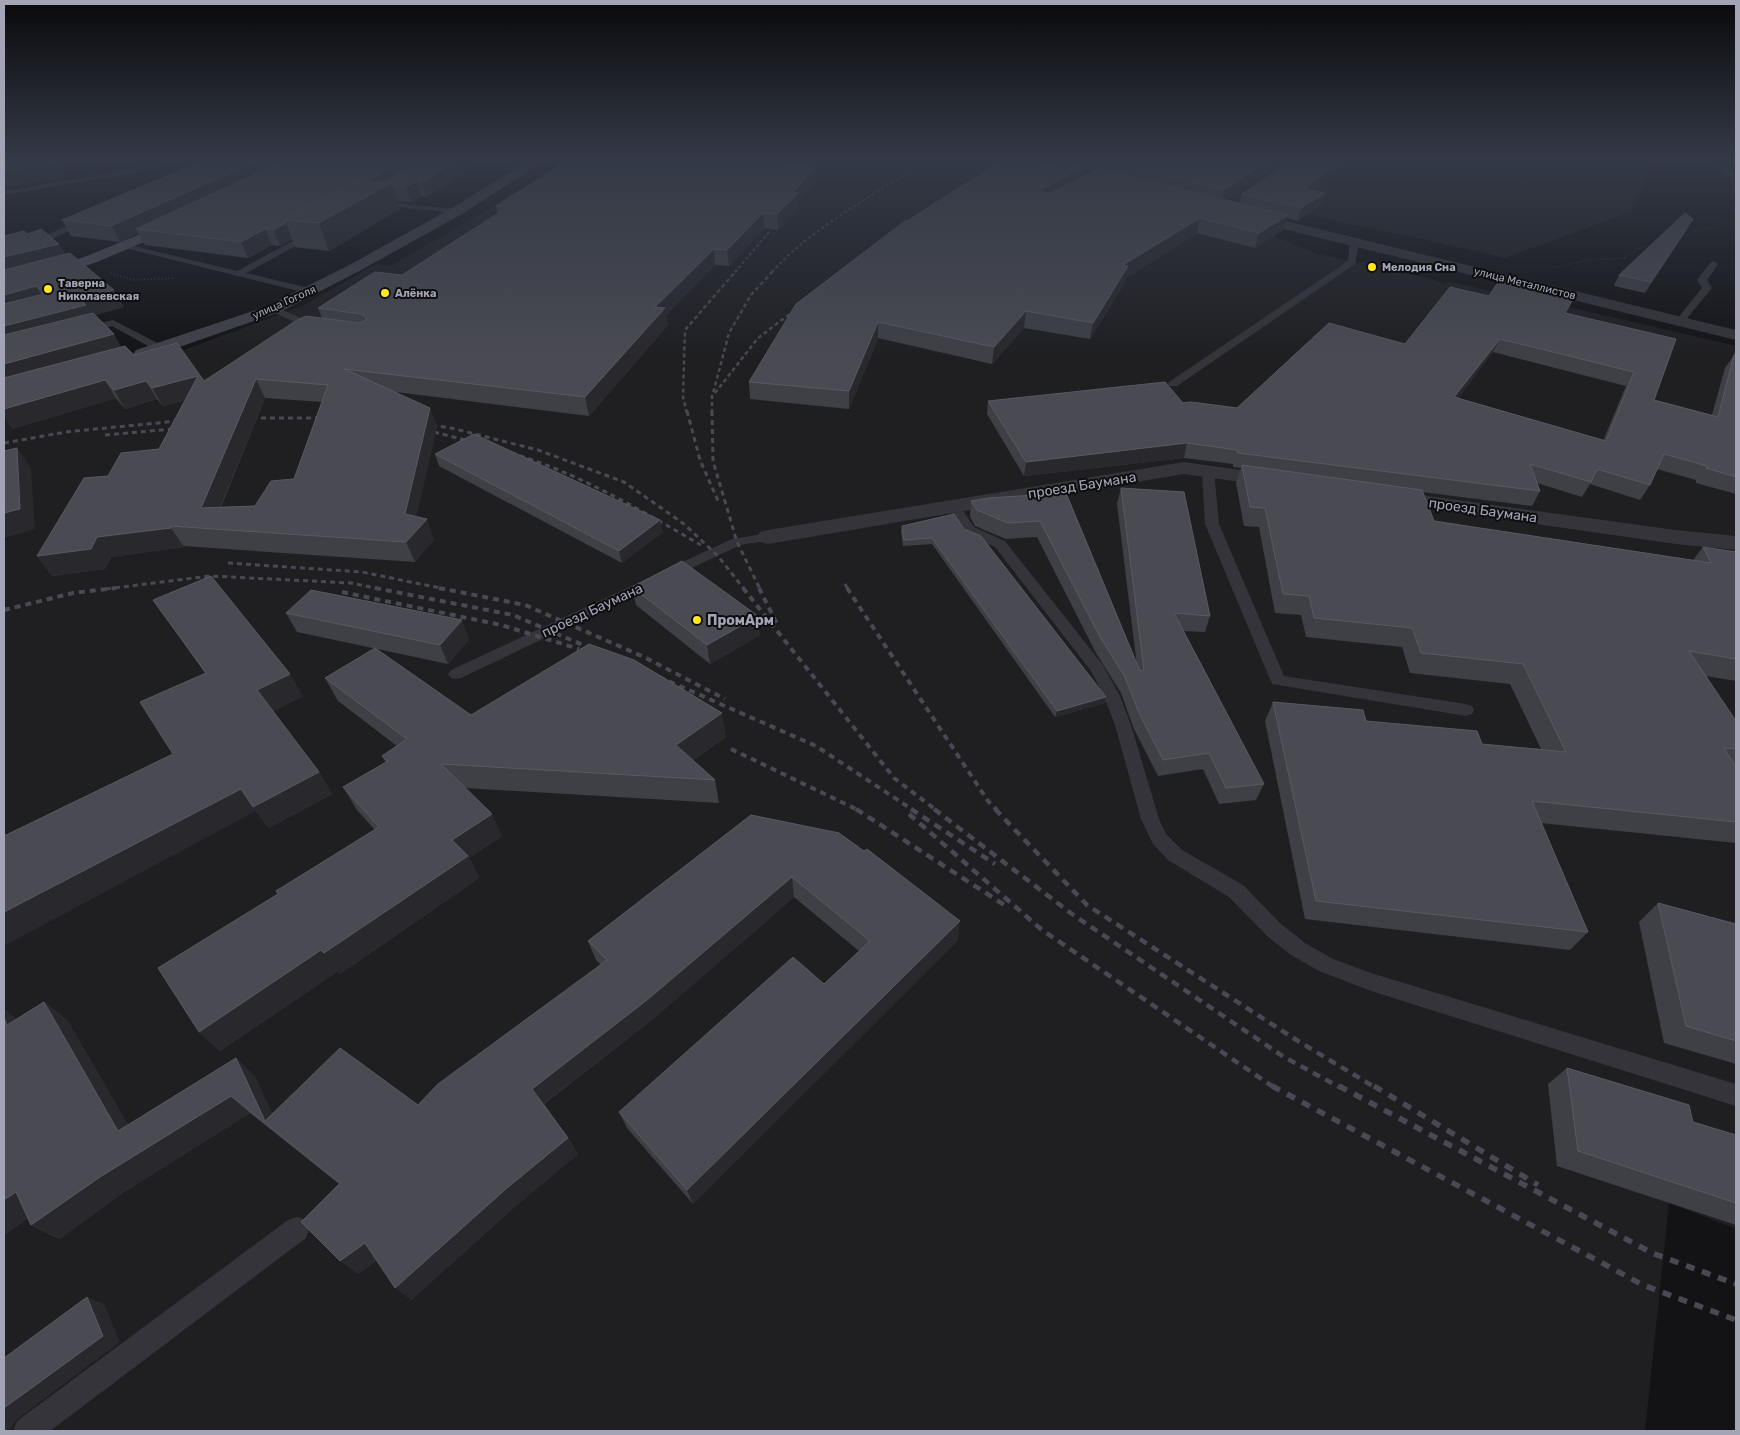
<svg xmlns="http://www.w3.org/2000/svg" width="1740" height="1435" font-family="Rubik,sans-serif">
	<rect width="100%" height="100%" fill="#131315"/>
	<g fill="#1f1f22">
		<path d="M574 159H1007L1274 236 1318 254 1360 263 1363 261 1444 283 1447 281 1517 297 1518 295 1736 346V1229L1669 1203 1645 1431H4V406L133 369 302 306 376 264 391 266Z"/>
		<path d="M1064 159H1634L1650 168 1633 211 1505 258 1413 237 1180 189Z"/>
	</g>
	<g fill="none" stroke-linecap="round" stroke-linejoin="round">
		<g stroke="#393a41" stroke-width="1" stroke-dasharray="1 2" stroke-linecap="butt">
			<path d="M998 159 1006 161"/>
			<path d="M1678 238 1736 219"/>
			<path d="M1553 268 1590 260 1625 258 1638 249 1652 245"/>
		</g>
		<path stroke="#393a41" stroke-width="2" stroke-dasharray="1 2.5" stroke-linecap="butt" d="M110 273 133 280 175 278"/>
		<g fill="#34343a" fill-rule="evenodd">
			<path d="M1703 159H1711L1736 175V180Z"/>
			<path d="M155 165H158V169L4 195V191Z"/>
			<path d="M374 201 457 209 461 211 457 213 377 205 373 203Z"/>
			<path d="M83 219 90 221 46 242 4 252V246L40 238Z"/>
			<path d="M313 230 316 231V235L246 273 314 289V293L311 294 121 247 125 244 237 271Z"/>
			<path d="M1355 239 1359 242 1355 264 1177 386H1169L1168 384 1169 382 1348 261 1349 247 1352 240Z"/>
			<path d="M1714 261 1718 264 1707 280 1712 288 1683 323H1677V319L1702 288 1697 280 1711 262Z"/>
			<path d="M274 306 321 327 322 329 317 332 313 331 271 311V307Z"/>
			<path d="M113 320 165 347 166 349 161 352 157 351 112 326 83 333 78 330 79 328Z"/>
			<path d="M1208 467 1214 471 1219 524 1284 676 1466 704 1472 706 1474 710 1472 714 1466 716 1272 684 1205 524 1202 471Z"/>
			<path d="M953 502 958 503 974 527 1005 541 1102 664 1119 694 1131 725 1159 819 1166 834 1182 850 1243 885 1281 924 1305 943 1333 959 1371 973 1736 1084V1106L1371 991 1319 971 1291 955 1267 936 1229 897 1168 860 1153 844 1141 819 1115 725 1103 694 1091 671 995 547 964 533 947 506Z"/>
			<path d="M768 533 773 534 775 537 773 540 740 545 461 678 456 679 451 678 448 674 451 670 732 539Z"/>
			<path d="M297 1217 306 1220 309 1229 306 1238 50 1431H13L17 1421 288 1220Z"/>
		</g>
		<g fill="#34343a" fill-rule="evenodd">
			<path d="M64 159H96L90 163 4 176V168Z"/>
			<path d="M1184 462 1276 475 1283 477 1286 481 1283 485 1276 487 1184 474 768 544 760 542 757 537 760 532 768 530Z"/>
			<path d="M1391 491 1676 530 1736 536V550L1676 544 1383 502 1380 497 1383 492Z"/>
		</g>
		<path fill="#34343a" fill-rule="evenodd" d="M1248 212 1736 330V340L1243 219 1241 216Z"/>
		<path fill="#41424b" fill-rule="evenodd" d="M532 159H547L462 214 363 269 280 312 148 358 142 359 136 358 133 354 136 350 268 306 353 263 452 208Z"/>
		<path fill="#4f4f5a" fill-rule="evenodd" d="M174 220 179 221 181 224 179 227 97 262 67 272 4 288V278L57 266 87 256Z"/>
		<g stroke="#484952" stroke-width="2" stroke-dasharray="3 2.5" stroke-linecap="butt">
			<path d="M735 272 769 232"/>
			<path d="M772 272C810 230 861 203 908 172"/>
		</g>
		<g stroke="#484952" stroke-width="2.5" stroke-dasharray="4 3" stroke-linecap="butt">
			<path d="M715 393 758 338 800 306"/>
			<path d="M687 413 683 397 685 330 736 271"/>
			<path d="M712 413V397L729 333 751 295 773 271"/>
		</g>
		<g stroke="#484952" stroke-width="3" stroke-dasharray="5 4" stroke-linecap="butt">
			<path d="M687 411 700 460 719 503"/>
			<path d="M712 411 713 461 737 542 760 589"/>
			<path d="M243 418H330"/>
			<path d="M423 424 451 428 538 450 624 482 684 524 718 556 744 589"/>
			<path d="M434 432 477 443"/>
			<path d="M105 435 184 428"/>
			<path d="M4 443 66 432 188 420"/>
			<path d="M511 453C579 473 640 510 701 545"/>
			<path d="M228 563 362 572 445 589"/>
			<path d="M845 584 848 589"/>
			<path d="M106 589 210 576 351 583 381 589"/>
		</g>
		<g stroke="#484952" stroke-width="4" stroke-dasharray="6 5" stroke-linecap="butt">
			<path d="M375 588 513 615 597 651"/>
			<path d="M439 588 525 605 644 657 725 699"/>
			<path d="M743 588 894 778 936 810"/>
			<path d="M759 588 777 624"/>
			<path d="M847 588 988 801 997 810"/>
			<path d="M342 592 501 625 579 649"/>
			<path d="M4 610 73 593 116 588"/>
			<path d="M659 677 816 746 913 810"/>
			<path d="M731 749 858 810"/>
		</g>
		<g stroke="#484952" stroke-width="4.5" stroke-dasharray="8 6" stroke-linecap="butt">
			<path d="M856 809 1009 908"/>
			<path d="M911 809 995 864"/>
			<path d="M934 809 1072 914 1284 1057 1341 1088"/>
			<path d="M995 809 1087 905 1298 1041 1376 1088"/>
			<path d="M909 814 1042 930 1275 1088"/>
		</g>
		<g stroke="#484952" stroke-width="5.5" stroke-dasharray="9 8" stroke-linecap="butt">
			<path d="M1272 1086 1643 1285 1736 1320"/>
			<path d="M1339 1086 1652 1253 1736 1284"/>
			<path d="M1374 1086 1538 1185"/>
		</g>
	</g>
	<g fill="#3f4046" fill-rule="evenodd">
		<path d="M207 159H487L427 197 421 196 411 202 397 201 400 209 329 251 295 247 292 239 280 246 272 245 248 258 145 245 138 233 120 242 71 236 62 220Z"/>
		<path d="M547 159H813L797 165 816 183 798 202 799 208 778 230 764 228 729 266 715 265 666 315 668 325 589 416 396 392 437 426 416 516 434 539 415 562 183 546 184 547 111 557 105 569 52 576 37 556 108 476 159 449 185 400 163 406 157 399 125 409 116 398 12 429 28 234 59 244 65 254 124 307 95 315 121 347 134 355 204 381 322 318 318 308 402 275 498 213 496 206 565 162 547 161ZM265 398 322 402 294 479 255 506 221 507Z"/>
		<path d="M1080 159H1285L1225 199 1239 203 1242 194 1294 159H1350L1314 191 1325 193 1321 205 1297 221 1287 218 1283 230 1255 248 1197 233 1126 278 1125 282 1090 339 1024 328 992 364 878 338 849 409 750 399 749 382 907 221 1079 164ZM1085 168 1094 171 1083 176Z"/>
		<path d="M1687 229 1645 293 1614 286 1619 275Z"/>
		<path d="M1566 313 1676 339 1654 400 1712 415 1725 368 1734 355 1736 348V494L1696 483V480L1657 469 1650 485 1640 500 1590 484 1582 497 1537 483 1540 491 1532 506 1422 492 1434 521 1693 560 1703 547 1736 552V681L1706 676 1736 721V843L1541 823 1588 932 1570 950 1305 919 1265 721 1273 702 1482 744 1541 749 1510 684 1410 673 1402 647 1306 637 1301 615 1275 613 1259 527 1244 526 1236 483 1241 468 1233 467V464L1184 458 1024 476 987 414 988 401 1183 403 1237 408 1405 344ZM1493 352 1626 386 1603 441 1458 398Z"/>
		<path d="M435 454 663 532 622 563 439 466Z"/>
		<path d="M1121 488 1210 616 1205 632 1183 631 1264 784 1256 800 1219 804 1203 769 1158 776 1134 729 1121 693 1096 653 1037 537 1006 539 975 526 970 517 971 501 1066 493 1137 666 1117 504Z"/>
		<path d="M902 526 964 529 1106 697 1105 703 1055 717 932 544 903 546 901 532Z"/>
		<path d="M632 587 760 635 710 664 636 605Z"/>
		<path d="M153 600 303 696 273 711 319 772 332 794 269 828 256 811 173 754 205 673Z"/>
		<path d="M286 613 469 639 448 664 297 632Z"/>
		<path d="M325 678 471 715 726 737 693 760 715 780 719 803 465 788 502 836 469 858 479 878 340 974 338 971 220 1051 199 1032 278 894 375 830 357 810 343 787 386 763 382 756 397 746 338 701Z"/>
		<path d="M751 815 958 940 693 1204 627 1128 619 1112 824 984 859 951 794 897 653 1019 544 1104 568 1138 578 1154 519 1203 411 1300 377 1260 358 1274 339 1184 250 1113 124 1192 59 1239 31 1225 28 1218 4 1235 17 1019 44 1002 67 1020 128 1125 254 1075 272 1113 418 1105 601 965 596 960 588 941Z"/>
		<path d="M1658 903 1736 924V1064L1664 1043 1639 922Z"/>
		<path d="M1567 1068 1693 1122 1736 1135V1225L1557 1166 1548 1084Z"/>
	</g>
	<g fill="#29292d">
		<path d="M4 159H49L4 166Z"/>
		<path d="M56 159H58L63 169 65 177 4 188V171Z"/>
		<path d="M262 159H299L136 229 138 233 120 242 111 226Z"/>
		<path d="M408 159H439L392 185 400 209 329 251 319 223 291 221Z"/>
		<path d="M460 159H487L427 197 422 182Z"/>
		<path d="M771 159H813L770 174Z"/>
		<path d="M1271 159H1285L1221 202 1224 190Z"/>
		<path d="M1340 159H1350L1302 201 1305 189Z"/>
		<path d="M1502 159H1513L1501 161Z"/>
		<path d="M1085 166 1083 180 1038 204 1040 190Z"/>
		<path d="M815 168 816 183 798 202 799 208 778 230 777 214 793 192Z"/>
		<path d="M417 181 421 196 411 202 406 187Z"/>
		<path d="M1325 193 1321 205 1297 221 1301 208Z"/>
		<path d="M763 213 764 228 729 266 727 250Z"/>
		<path d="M1288 215 1283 230 1255 248 1259 233Z"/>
		<path d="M1200 218 1197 233 1126 278 1125 282 1090 339 1093 323 1123 265Z"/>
		<path d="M1693 219 1687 229 1645 293 1651 282Z"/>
		<path d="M286 223 292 239 280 246 273 230Z"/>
		<path d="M265 229 272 245 248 258 241 242Z"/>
		<path d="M59 244 69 260 4 276V257Z"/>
		<path d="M714 249 715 265 666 315 668 325 589 416 585 397 655 307Z"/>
		<path d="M36 286 47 303 4 315V295Z"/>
		<path d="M114 290 124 307 92 316 4 346V326L80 299Z"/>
		<path d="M1026 311 1024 328 992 364 994 347Z"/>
		<path d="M878 322V338L849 409V391Z"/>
		<path d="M114 334 124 352 4 385V364Z"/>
		<path d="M1500 339 1493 352 1448 411 1454 397Z"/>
		<path d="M198 376 207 394 163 406 152 388Z"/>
		<path d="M256 379 265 398 212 527 201 508Z"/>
		<path d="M105 380 116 398 12 429 4 417V409Z"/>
		<path d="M146 381 157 399 125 409 114 390Z"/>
		<path d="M430 408 437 426 413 533 405 514Z"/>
		<path d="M1187 443 1184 458 1024 476 1026 462Z"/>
		<path d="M17 448 31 468 35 529 4 538V513Z"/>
		<path d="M427 519 434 539 415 562 406 542Z"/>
		<path d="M660 520 663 532 622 563 619 551Z"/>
		<path d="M171 528 184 547 111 557 105 569 52 576 37 556 97 537Z"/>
		<path d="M758 616 760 635 710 664 707 645Z"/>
		<path d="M462 620 469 639 448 664 440 645Z"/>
		<path d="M290 674 303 696 271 712 257 690Z"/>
		<path d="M1106 697 1105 703 1055 717 1057 711Z"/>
		<path d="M722 713 726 737 681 768 676 745Z"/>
		<path d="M319 772 332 794 269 828 256 811 4 946V912L241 789Z"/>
		<path d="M492 814 502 836 469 858 479 878 340 974 338 971 220 1051 199 1032 452 840Z"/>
		<path d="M792 877 794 897 653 1019 542 1105 532 1089Z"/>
		<path d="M960 921 958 940 693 1204 687 1190Z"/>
		<path d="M44 1002 67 1020 141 1147 118 1131Z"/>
		<path d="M4 1009 21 1022 7 1025 4 1018Z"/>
		<path d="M236 1058 254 1075 284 1137 265 1121Z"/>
		<path d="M231 1096 250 1113 124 1192 59 1239 31 1225 100 1177Z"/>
		<path d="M568 1138 578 1154 519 1203 411 1300 395 1288 507 1188Z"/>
		<path d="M16 1192 43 1207 4 1235V1200Z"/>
		<path d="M365 1243 382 1256 358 1274 340 1261Z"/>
		<path d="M87 1297 104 1304 120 1342 16 1420 12 1427 7 1431H4V1408Z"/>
	</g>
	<g fill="#4a4b52" stroke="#585962" fill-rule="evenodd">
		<path d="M23 159H56L57 163 4 171V162Z"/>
		<path d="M207 159H262L111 226 62 220Z"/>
		<path d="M287 159H408L367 181 360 180 284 220 286 223 273 230 265 229 241 242 136 229Z"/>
		<path d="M424 159H460L422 182 417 181 406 187 392 186 391 183 383 182Z"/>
		<path d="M570 159H771L769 160 815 168 793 192 798 193 777 214 763 213 727 250 714 249 655 307 665 308 585 397 344 369 430 408 405 514 427 519 406 542 170 526 171 528 97 537 91 549 37 556 84 478 108 476 121 453 159 449 198 376 152 388 146 381 114 390 105 380 4 409V378L125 346 134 355 177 343 204 381 297 320 306 316 360 323 366 320V317L361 314 318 308 375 272 402 275 508 207 496 206ZM256 379 328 385 294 479 271 481 255 506 201 508Z"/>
		<path d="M1004 159H1028L1052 165 1063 160 1085 166 1040 190 1048 194 1098 169 1288 215 1259 233 1200 218 1123 265 1128 266 1093 323 1026 311 994 347 878 322 849 391 749 382 796 304 905 221H907Z"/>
		<path d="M1096 159H1169L1171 160 1173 159H1271L1224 190Z"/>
		<path d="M1294 159H1340L1305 189 1325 193 1301 208 1242 194Z"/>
		<path d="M360 180 391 183 319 223 284 220Z"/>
		<path d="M1685 213 1693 219 1651 282 1619 275Z"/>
		<path d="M41 229 59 244 4 257V236L24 231 28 234Z"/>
		<path d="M70 253 114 290 80 299 86 305 4 326V304L40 295 44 291 36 286 4 295V270Z"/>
		<path d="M1500 279 1575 296 1565 313 1676 339 1654 400 1718 417 1734 355H1736V477L1706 468 1707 466 1664 454 1650 485 1597 469 1591 482 1530 464 1540 491 1238 453 1237 450 1187 443 1026 462 988 401 1165 382 1183 403 1191 402 1237 408 1329 323 1405 344 1450 287 1489 296ZM1500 339 1634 372 1606 441 1454 397Z"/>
		<path d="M93 313 114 334 4 364V335Z"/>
		<path d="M474 434 660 520 619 551 435 454Z"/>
		<path d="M17 448 20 509 4 513V451Z"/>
		<path d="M1242 465 1422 490 1434 521 1711 563 1703 547 1736 552V659L1689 651 1736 721V749L1724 748 1736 767V822L1532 801 1588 932 1316 901 1273 702 1363 710 1366 721 1477 731 1482 744 1566 752 1523 664 1421 653 1412 628 1314 618 1309 596 1283 594 1265 508 1250 507Z"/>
		<path d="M1121 488 1184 492 1210 616 1174 613 1264 784 1226 788 1209 753 1163 760 1139 713 1125 677 1100 637 1040 521 1008 523 977 510 971 501 988 498 1066 493 1140 671 1144 670Z"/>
		<path d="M954 514 964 529 981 536 1106 697 1057 711 932 538 904 540 902 526Z"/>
		<path d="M682 561 758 616 707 645 632 587Z"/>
		<path d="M211 576 290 674 257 690 319 772 253 807 241 789 4 912V836L173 754 140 702 206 673 153 600Z"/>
		<path d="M311 590 462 620 440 645 286 613Z"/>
		<path d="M589 644 634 660 722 713 676 745 715 780 441 764 492 814 452 840 468 856 324 953 321 950 199 1032 158 968 278 894 276 891 379 827 343 787 388 761 382 756 407 739 325 678 375 648 471 715Z"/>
		<path d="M751 815 839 833 864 851 867 849 960 921 687 1190 619 1112 793 957 824 984 870 941 792 877 647 1000 532 1089 568 1138 507 1188 395 1288 365 1243 340 1261 301 1222 340 1183 231 1096 100 1177 31 1225 16 1192 4 1200V1018L7 1025 44 1002 118 1131 236 1058 265 1121 340 1048 418 1105 438 1084 607 960 588 941Z"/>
		<path d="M1658 903 1736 924V1041L1686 1026Z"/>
		<path d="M1567 1068 1689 1105 1693 1122 1736 1135V1203L1578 1151Z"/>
		<path d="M87 1297 103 1336 4 1408V1358Z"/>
	</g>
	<linearGradient id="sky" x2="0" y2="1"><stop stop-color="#0a0a0c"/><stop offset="0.44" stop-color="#333946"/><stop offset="1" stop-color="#333946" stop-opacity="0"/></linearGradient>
	<rect width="1740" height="360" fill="url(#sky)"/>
	<g fill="#ffe721" stroke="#0e0e10" stroke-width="2">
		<circle cx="1372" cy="267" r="5"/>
		<circle cx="48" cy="289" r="5"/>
		<circle cx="385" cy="293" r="5"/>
		<circle cx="697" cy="620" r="5"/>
	</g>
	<g text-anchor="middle" stroke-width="4" stroke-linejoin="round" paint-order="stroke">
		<g font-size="11" font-weight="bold" fill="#a3a5b7" stroke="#0e0e10" text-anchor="start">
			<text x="1382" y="271">Мелодия Сна</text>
			<text x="58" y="287">Таверна<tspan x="58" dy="13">Николаевская</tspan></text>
			<text x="395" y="297">Алёнка</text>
		</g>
		<g font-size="11" fill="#a3a5b7" stroke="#0e0e10">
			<text transform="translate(1525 283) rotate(14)" y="4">улица Металлистов</text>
			<text transform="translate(284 302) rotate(-24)" y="4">улица Гоголя</text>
		</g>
		<g font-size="14" fill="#a3a5b7" stroke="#0e0e10">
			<text transform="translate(1082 485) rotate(-9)" y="5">проезд Баумана</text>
			<text transform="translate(1483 510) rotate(8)" y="5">проезд Баумана</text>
			<text transform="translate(592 610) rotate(-25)" y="5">проезд Баумана</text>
		</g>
		<g font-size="14" font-weight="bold" fill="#a3a5b7" stroke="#0e0e10" text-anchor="start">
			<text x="707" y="625">ПромАрм</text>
		</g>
	</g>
	<rect width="1740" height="1435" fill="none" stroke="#a3a5b7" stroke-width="10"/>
</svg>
